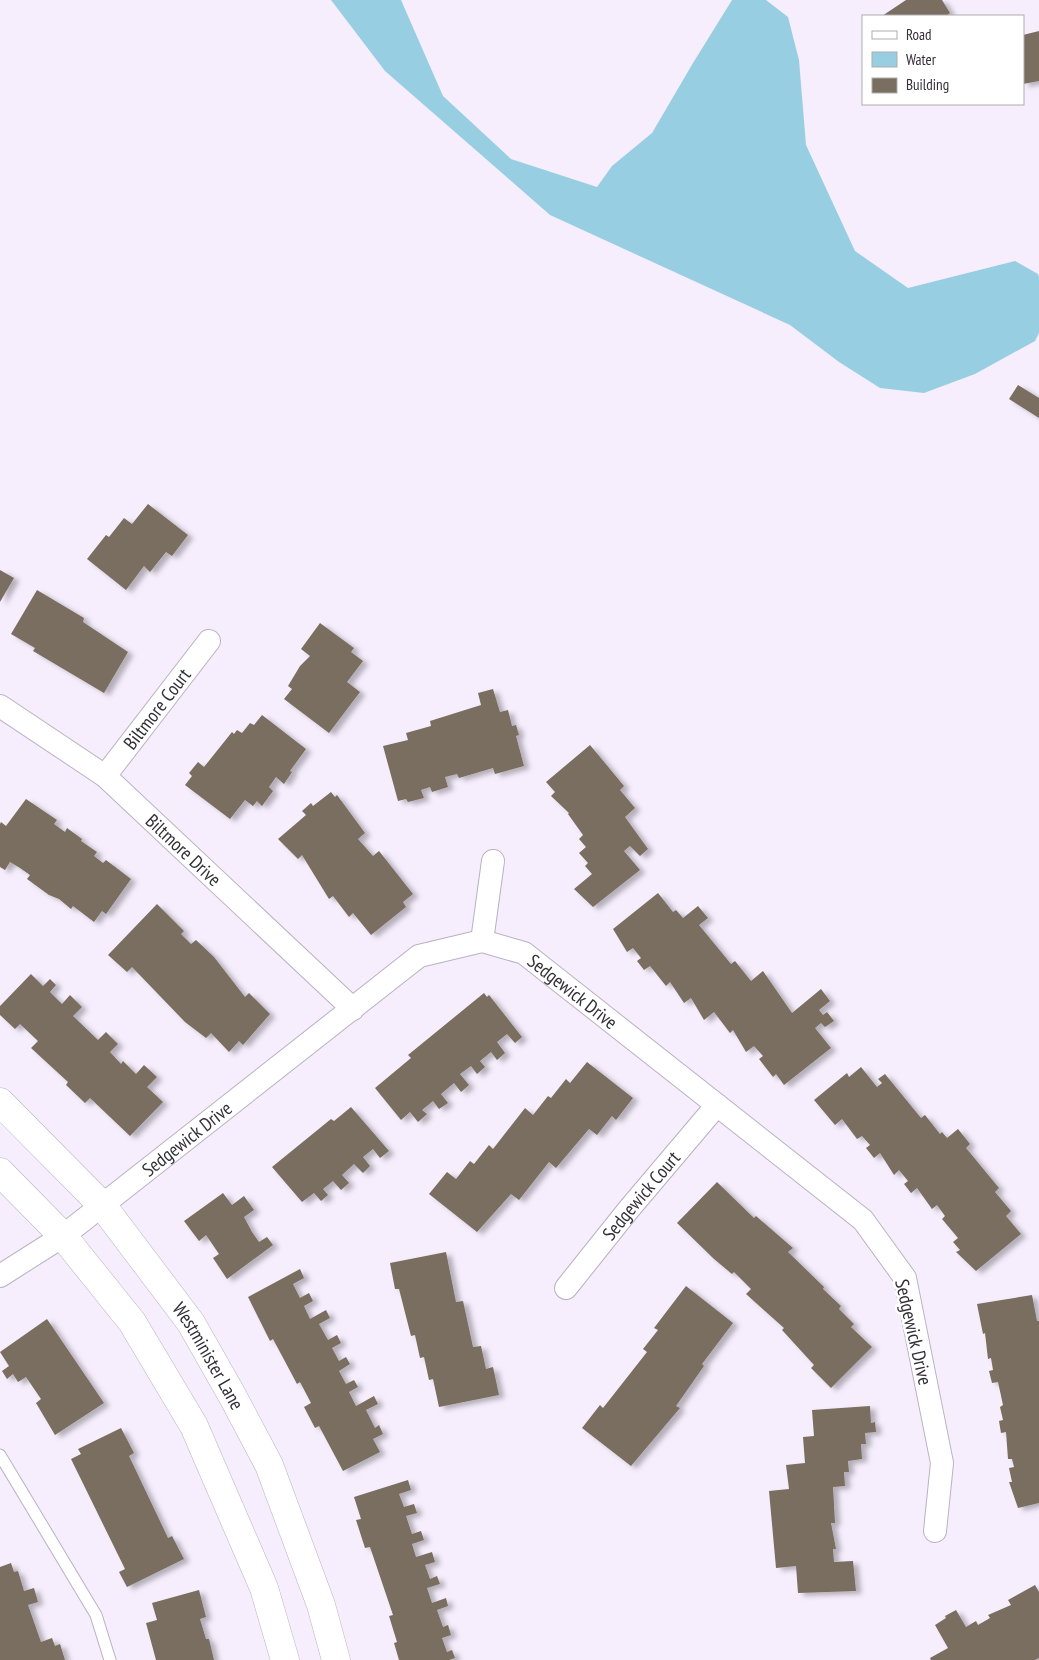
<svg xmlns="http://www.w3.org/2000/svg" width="1039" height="1660" font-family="'PT Sans Narrow',sans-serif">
	<defs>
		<filter id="shadow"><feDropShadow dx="5.5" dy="3" stdDeviation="2.5" flood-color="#0004"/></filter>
	</defs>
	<rect width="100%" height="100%" fill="#f6eefd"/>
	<path fill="#98cee2" d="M331 0H401L443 96 511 159 597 187 612 166 652 133 693 63 732 0H766L788 17 799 60 806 145 855 251 908 288 1015 261 1038 274 1039 277V333L1035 341 975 374 924 393 880 388 839 362 790 325 550 215 385 71Z"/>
	<g fill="#796e5f" filter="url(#shadow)">
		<path d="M906 0H942L950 13 946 16H882Z"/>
		<path d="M1039 31V81L1023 84V35Z"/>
		<path d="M1018 385 1039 398V418L1009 399Z"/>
		<path d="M148 504 188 535 172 556 166 552 150 572 144 566 126 590 87 559 106 535 109 537 124 518 132 524Z"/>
		<path d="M0 570 14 578 0 602Z"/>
		<path d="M37 590 84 618 83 622 128 652 104 693 33 651 35 648 11 634Z"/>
		<path d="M320 623 354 648 351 652 363 661 347 682 360 692 329 733 284 699 292 689 288 686 300 666 310 656 301 649Z"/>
		<path d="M493 689 500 712 508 710 512 726 516 725 519 735 516 736 524 766 495 774 493 768 459 778 457 774 445 777 448 787 432 792 430 787 421 790 424 798 408 802 406 799 398 801 383 746 408 740 406 733 431 726 430 721 481 705 478 693Z"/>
		<path d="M262 715 306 749 290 771 292 772 284 784 276 777 269 787 273 791 262 806 257 801 253 806 245 800 230 819 185 785 192 776 189 773 198 762 204 767 232 732 234 734 237 730 242 733 250 723 254 725Z"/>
		<path d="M590 745 624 786 620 790 635 808 625 817 648 849 640 856 630 846 624 851 640 870 593 907 574 889 592 874 585 866 588 863 579 853 586 847 579 839 583 835 568 814 569 813 551 796 555 792 546 782Z"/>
		<path d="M331 792 335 797 337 795 365 833 358 839 373 856 379 851 413 894 403 902 406 907 371 935 353 913 349 917 333 896 329 899 302 855 298 859 278 839 306 815 302 811 311 803 313 806Z"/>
		<path d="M26 799 57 820 54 824 65 832 67 828 82 839 81 841 97 852 94 856 103 863 106 860 131 879 106 914 102 911 94 922 73 906 71 909 59 899 49 895 27 879 30 875 20 868 10 862 5 870 0 867V824L1 822 6 826Z"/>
		<path d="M658 893 673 912 676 910 683 918 698 906 708 918 699 925 731 964 735 961 751 981 763 971 792 1013 821 989 830 1001 819 1010 823 1015 827 1012 834 1021 825 1027 821 1023 815 1028 831 1048 784 1085 776 1074 773 1077 759 1059 763 1056 754 1046 746 1052 733 1030 730 1033 714 1012 704 1020 691 998 684 1003 670 982 666 986 650 966 644 970 637 961 641 958 633 948 627 952 613 929Z"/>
		<path d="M157 904 184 931 181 934 191 944 196 940 214 957 245 997 249 993 270 1014 243 1045 239 1041 229 1052 211 1033 206 1038 185 1022 132 967 127 972 108 955Z"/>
		<path d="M31 974 43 986 50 979 56 985 50 992 62 1004 70 995 82 1007 73 1016 98 1040 106 1032 118 1044 110 1052 121 1064 123 1061 136 1074 144 1065 157 1077 147 1087 163 1102 130 1136 90 1098 85 1103 66 1085 68 1082 31 1048 38 1041 20 1024 15 1029 0 1015V1006Z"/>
		<path d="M484 993 487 997 489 995 522 1037 515 1043 507 1034 497 1042 505 1053 497 1060 491 1052 480 1061 485 1067 477 1074 471 1066 460 1074 469 1085 461 1092 454 1083 441 1094 448 1103 439 1109 433 1101 422 1110 427 1114 418 1122 410 1112 401 1120 375 1088 411 1058 408 1055Z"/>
		<path d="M587 1062 633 1098 616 1120 612 1116 597 1135 589 1129 556 1168 549 1162 519 1200 511 1194 477 1232 429 1194 447 1172 456 1179 470 1161 474 1164 489 1145 493 1149 525 1108 533 1115 548 1096 551 1098 566 1079 570 1083Z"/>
		<path d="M861 1067 877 1087 882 1083 878 1079 885 1074 921 1118 925 1115 940 1134 942 1132 947 1138 958 1129 970 1144 966 1148 999 1188 995 1192 1011 1211 1006 1216 1021 1234 976 1271 956 1252 960 1250 953 1242 958 1238 942 1219 945 1216 937 1205 932 1209 917 1188 911 1193 904 1184 908 1181 899 1170 894 1175 880 1153 874 1158 866 1148 870 1145 862 1136 857 1139 842 1119 835 1125 814 1100 847 1073 849 1077Z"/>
		<path d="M351 1107 389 1151 380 1158 373 1149 363 1157 370 1166 363 1173 354 1164 342 1175 349 1183 341 1190 333 1181 323 1189 328 1195 321 1201 314 1193 302 1202 272 1167 331 1119 334 1121Z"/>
		<path d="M717 1182 754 1218 756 1216 793 1248 788 1252 824 1287 823 1289 841 1306 839 1309 854 1324 851 1327 872 1347 831 1388 811 1368 814 1365 782 1330 784 1328 746 1294 751 1289 734 1272 732 1274 714 1259 677 1223Z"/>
		<path d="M223 1193 232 1205 244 1196 254 1210 244 1217 252 1232 259 1242 267 1237 273 1245 227 1279 213 1258 219 1254 206 1235 199 1241 184 1221Z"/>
		<path d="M446 1252 456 1302 463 1301 473 1347 481 1346 486 1369 493 1367 499 1395 439 1407 433 1379 429 1380 424 1357 420 1358 415 1335 411 1336 399 1289H395L390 1263Z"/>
		<path d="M300 1269 304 1278 293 1284 300 1298 309 1293 313 1301 304 1306 310 1319 326 1310 330 1318 319 1324 328 1340 337 1335 341 1343 332 1348 339 1361 346 1357 350 1364 339 1371 346 1384 354 1380 358 1387 349 1392 356 1406 374 1396 378 1404 366 1410 375 1428 379 1425 383 1434 373 1439 380 1452 343 1471 319 1426 315 1428 304 1407 311 1403 300 1382 297 1384 273 1339 270 1341 248 1297Z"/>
		<path d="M686 1286 733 1323 702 1364 704 1366 676 1406 680 1408 631 1466 582 1428 600 1405 603 1408 647 1352 643 1349 658 1330 654 1328Z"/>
		<path d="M1032 1295 1037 1321H1039V1503L1018 1508 1009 1482H1012L1009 1468 1014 1467 1012 1459H1008L1006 1432 1001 1433 999 1421 1003 1420 1000 1407 1003 1405 998 1382 992 1383 989 1371 993 1370 991 1358 988 1359 985 1333 983 1334 977 1304Z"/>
		<path d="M47 1319 104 1403 55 1435 36 1403 41 1399 26 1377 18 1382 13 1374 7 1379 2 1371 9 1366 0 1352Z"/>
		<path d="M870 1406 871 1423 875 1422 876 1432 865 1433 866 1444H861L862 1459 848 1461 849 1472H844L845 1486 833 1487 835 1523H831L836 1549H833L834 1562 853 1561 856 1591 798 1593 796 1566 776 1568 769 1491 789 1489 786 1465 805 1463 803 1437 814 1436 812 1410Z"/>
		<path d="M121 1428 134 1453 129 1456 159 1519 168 1538 172 1536 184 1559 127 1587 119 1572 125 1569 71 1459 81 1454 78 1449Z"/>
		<path d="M408 1480 411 1490 399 1494 404 1507 414 1504 417 1513 406 1516 412 1534 421 1531 424 1540 412 1544 416 1557 432 1552 435 1562 425 1565 430 1579 437 1576 440 1584 427 1588 432 1603 446 1598 448 1606 437 1610 443 1627 448 1625 451 1635 442 1638 447 1652 452 1650 455 1658 449 1660H399L394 1643 397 1642 389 1616 393 1615 370 1547 365 1548 356 1520 361 1519 354 1497Z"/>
		<path d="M11 1563 14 1572 18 1571 24 1591 34 1588 38 1602 28 1605 41 1642 52 1638 55 1646 60 1644 65 1660H0V1567Z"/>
		<path d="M1035 1585 1039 1592V1658L1035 1660H931L930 1658 948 1648 935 1625 946 1618 945 1616 956 1610 966 1627 976 1621 978 1625 990 1618 988 1615 1011 1605 1008 1600Z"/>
		<path d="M199 1590 206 1617 200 1619 206 1639H209L214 1660H156L146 1623 157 1620 152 1603Z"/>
	</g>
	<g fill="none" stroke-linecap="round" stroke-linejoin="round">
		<g stroke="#bab1c3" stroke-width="13">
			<path id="lane" d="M0 1455 96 1615 110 1660"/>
		</g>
		<g stroke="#bab1c3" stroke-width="24">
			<g id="street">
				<path id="s1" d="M0 706 105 776 353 1009"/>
				<path id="s2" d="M105 776 209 641"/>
				<path d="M482 941 493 861"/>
				<path id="s3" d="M0 1276 63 1236 419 956 482 941 524 953 863 1220 905 1278 942 1463 935 1531"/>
				<path id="s4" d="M566 1288 629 1209 717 1105"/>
			</g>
		</g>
		<g stroke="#bab1c3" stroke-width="29">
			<g id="secondary">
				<path id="s5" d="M0 1102 102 1205 191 1323 233 1397 269 1465 321 1605 336 1660"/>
				<path d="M0 1172 63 1236 132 1322 194 1426 264 1588 285 1660"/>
			</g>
		</g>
		<use href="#lane" stroke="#fff" stroke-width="11"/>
		<use href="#street" stroke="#fff" stroke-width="22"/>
		<use href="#secondary" stroke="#fff" stroke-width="28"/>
	</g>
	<g text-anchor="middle" stroke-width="5" stroke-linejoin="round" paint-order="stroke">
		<g font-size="19" fill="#322f36" stroke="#fff">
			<text dy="7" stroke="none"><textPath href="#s2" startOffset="85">Biltmore Court</textPath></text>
			<text dy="7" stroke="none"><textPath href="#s1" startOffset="234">Biltmore Drive</textPath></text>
			<text dy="7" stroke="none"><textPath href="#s3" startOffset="698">Sedgewick Drive</textPath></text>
			<text dy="7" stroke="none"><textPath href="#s3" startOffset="232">Sedgewick Drive</textPath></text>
			<text dy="7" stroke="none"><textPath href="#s4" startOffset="119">Sedgewick Court</textPath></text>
			<text transform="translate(914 1332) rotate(77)" y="7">Sedgewick Drive</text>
			<text dy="7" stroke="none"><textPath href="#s5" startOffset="330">Westminister Lane</textPath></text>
		</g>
	</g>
	<rect x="862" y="15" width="162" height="90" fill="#ffffff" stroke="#adacaf"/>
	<rect x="872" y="31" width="25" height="8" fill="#ffffff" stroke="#adacaf"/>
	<text x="906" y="40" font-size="15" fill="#322f36">Road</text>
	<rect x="872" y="52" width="25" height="15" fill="#98cee2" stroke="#adacaf"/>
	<text x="906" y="65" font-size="15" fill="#322f36">Water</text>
	<rect x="872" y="78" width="25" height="15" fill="#796e5f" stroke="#adacaf"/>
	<text x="906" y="90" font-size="15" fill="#322f36">Building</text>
</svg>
